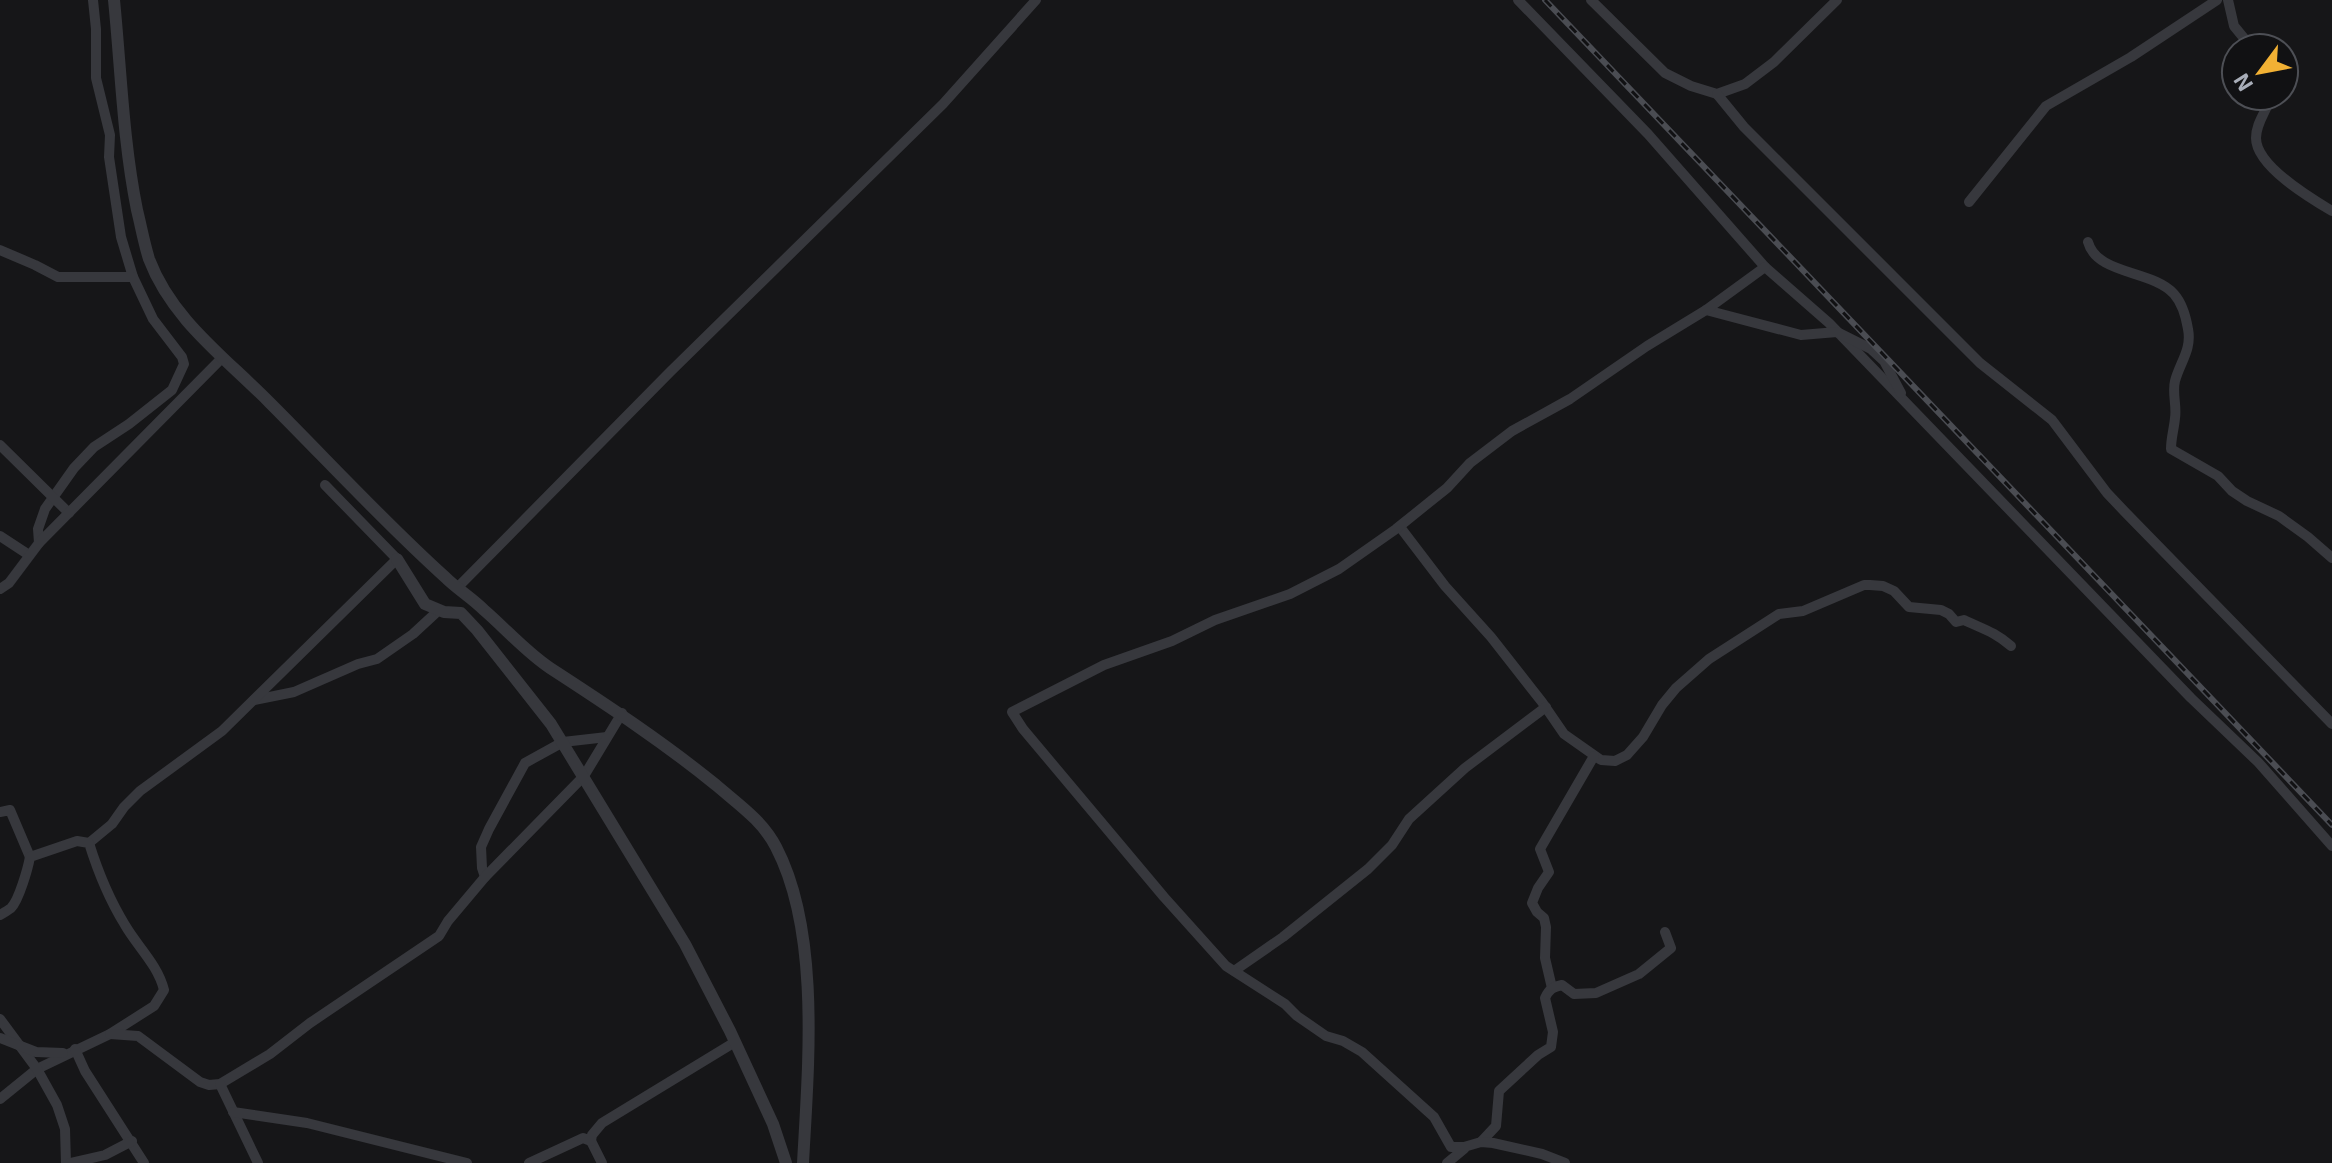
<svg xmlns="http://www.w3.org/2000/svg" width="2332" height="1163" font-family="'Exo 2',sans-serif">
	<rect width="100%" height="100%" fill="#161618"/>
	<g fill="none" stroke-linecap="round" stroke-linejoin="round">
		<g stroke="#37383d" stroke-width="10">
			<path d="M93 0 96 29V78L110 135 109 157 121 237 133 277"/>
			<path d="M1518 0 1648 134 1765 267 1829 323 2191 698 2258 762 2332 846"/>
			<path d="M1591 0 1665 73 1691 86 1717 94 1745 84 1774 62 1837 0"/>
			<path d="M2228 0 2234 26 2252 48"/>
			<path d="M1717 94 1744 127 1980 363 2052 420 2107 493 2125 512 2332 724"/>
			<path d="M2271 96C2267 111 2256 122 2256 138 2256 166 2310 198 2332 211"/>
			<path d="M1969 202 2046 106 2131 57 2217 0"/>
			<path d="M2088 242C2097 275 2153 270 2174 294 2182 303 2186 317 2188 329 2192 350 2180 362 2175 381 2172 393 2177 406 2175 418 2174 429 2171 438 2171 449L2218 476 2232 491 2247 501 2279 516 2308 537 2332 558"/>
			<path d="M0 250 35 265 58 277H133L153 319 182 357 184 364 172 390 129 424 94 447 74 468 45 509 38 529 39 543"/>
			<path d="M1706 310 1801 335 1837 332 1871 349 1884 361 1901 393"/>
			<path d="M0 445 69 513"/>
			<path d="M1400 527 1445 586 1491 637 1542 702 1564 734 1601 760 1615 761 1627 755 1643 737 1662 705 1676 688 1709 659 1779 614 1803 611 1864 585H1870L1883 586 1894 591 1909 607 1941 610 1949 614 1956 622 1964 620C1983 629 1995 632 2011 646"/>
			<path d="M0 536 29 555"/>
			<path d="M458 587 670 372 943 104 1036 0"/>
			<path d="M0 589 9 583 39 543 222 358"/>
			<path d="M254 700 294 692 358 664 377 659 413 634 439 610"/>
			<path d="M0 812 10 810 30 857"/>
			<path d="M89 843 112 824 124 807 140 791 222 731 397 559 325 485"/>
			<path d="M485 877 482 868 481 847 489 829 525 763 563 742 607 737"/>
			<path d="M0 915C2 914 10 909 11 908 19 900 28 868 30 857L77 841 89 843C98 872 109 899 125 925 137 946 158 965 164 990L154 1006 110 1034 37 1069 0 1099"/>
			<path d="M1234 971 1283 937 1368 869 1392 845 1409 819 1465 768 1546 707"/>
			<path d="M1552 988 1545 958 1546 927 1544 918 1537 912 1532 903 1538 888 1549 872 1540 849 1594 756"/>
			<path d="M0 1019 37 1069 57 1105 65 1129 66 1163"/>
			<path d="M110 1034 138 1036 200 1082 209 1085 220 1084 270 1054 310 1023 439 936 448 921 485 877 584 776 622 713"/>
			<path d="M0 1038 36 1052 63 1053"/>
			<path d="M75 1049 85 1071 144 1163"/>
			<path d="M220 1084 258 1163"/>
			<path d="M233 1112 307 1123 467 1163"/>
			<path d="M591 1141 602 1163"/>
			<path d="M1481 1142 1496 1126 1499 1091 1538 1055 1551 1047 1553 1032 1545 998C1549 989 1553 987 1562 985L1574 994 1596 993 1639 974 1671 948 1665 932"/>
			<path d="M70 1163 105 1155 132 1141"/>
			<path d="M529 1163 583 1138 591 1141 592 1135 602 1123 735 1042"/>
			<path d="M1447 1163 1464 1149"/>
			<path d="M1565 1163 1542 1154 1493 1143 1481 1142 1464 1147H1451L1434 1117 1362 1052 1343 1041 1326 1036 1297 1016 1285 1004 1226 966 1164 897 1023 729 1012 712 1104 665 1172 641 1215 620 1290 594 1339 569 1396 529 1447 488 1470 463 1512 431 1570 399 1647 346 1706 310 1765 267"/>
		</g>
		<g stroke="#37383d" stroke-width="12">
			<path d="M114 0C121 70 123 141 137 210 141 226 144 243 149 259 172 320 226 358 270 403 328 461 384 522 445 577 457 589 472 598 484 610 506 629 526 652 550 668 607 705 663 742 716 785 738 804 763 821 776 847 821 933 808 1069 803 1163"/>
			<path d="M397 559 425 604 444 612 461 613 477 630 551 724 685 944 730 1031 773 1124 786 1163"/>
		</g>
		<g stroke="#4a4c52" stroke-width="6">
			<path id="rail" d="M1545 0 2332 825"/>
		</g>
		<use href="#rail" stroke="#111113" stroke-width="3" stroke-dasharray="9" stroke-linecap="butt"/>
	</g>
	<g transform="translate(2260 72) rotate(238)"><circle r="38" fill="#111113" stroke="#4d4f55" stroke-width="2"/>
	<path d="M0-6L14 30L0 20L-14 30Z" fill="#f2b134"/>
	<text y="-12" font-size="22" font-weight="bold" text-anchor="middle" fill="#a8adb8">N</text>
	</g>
</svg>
